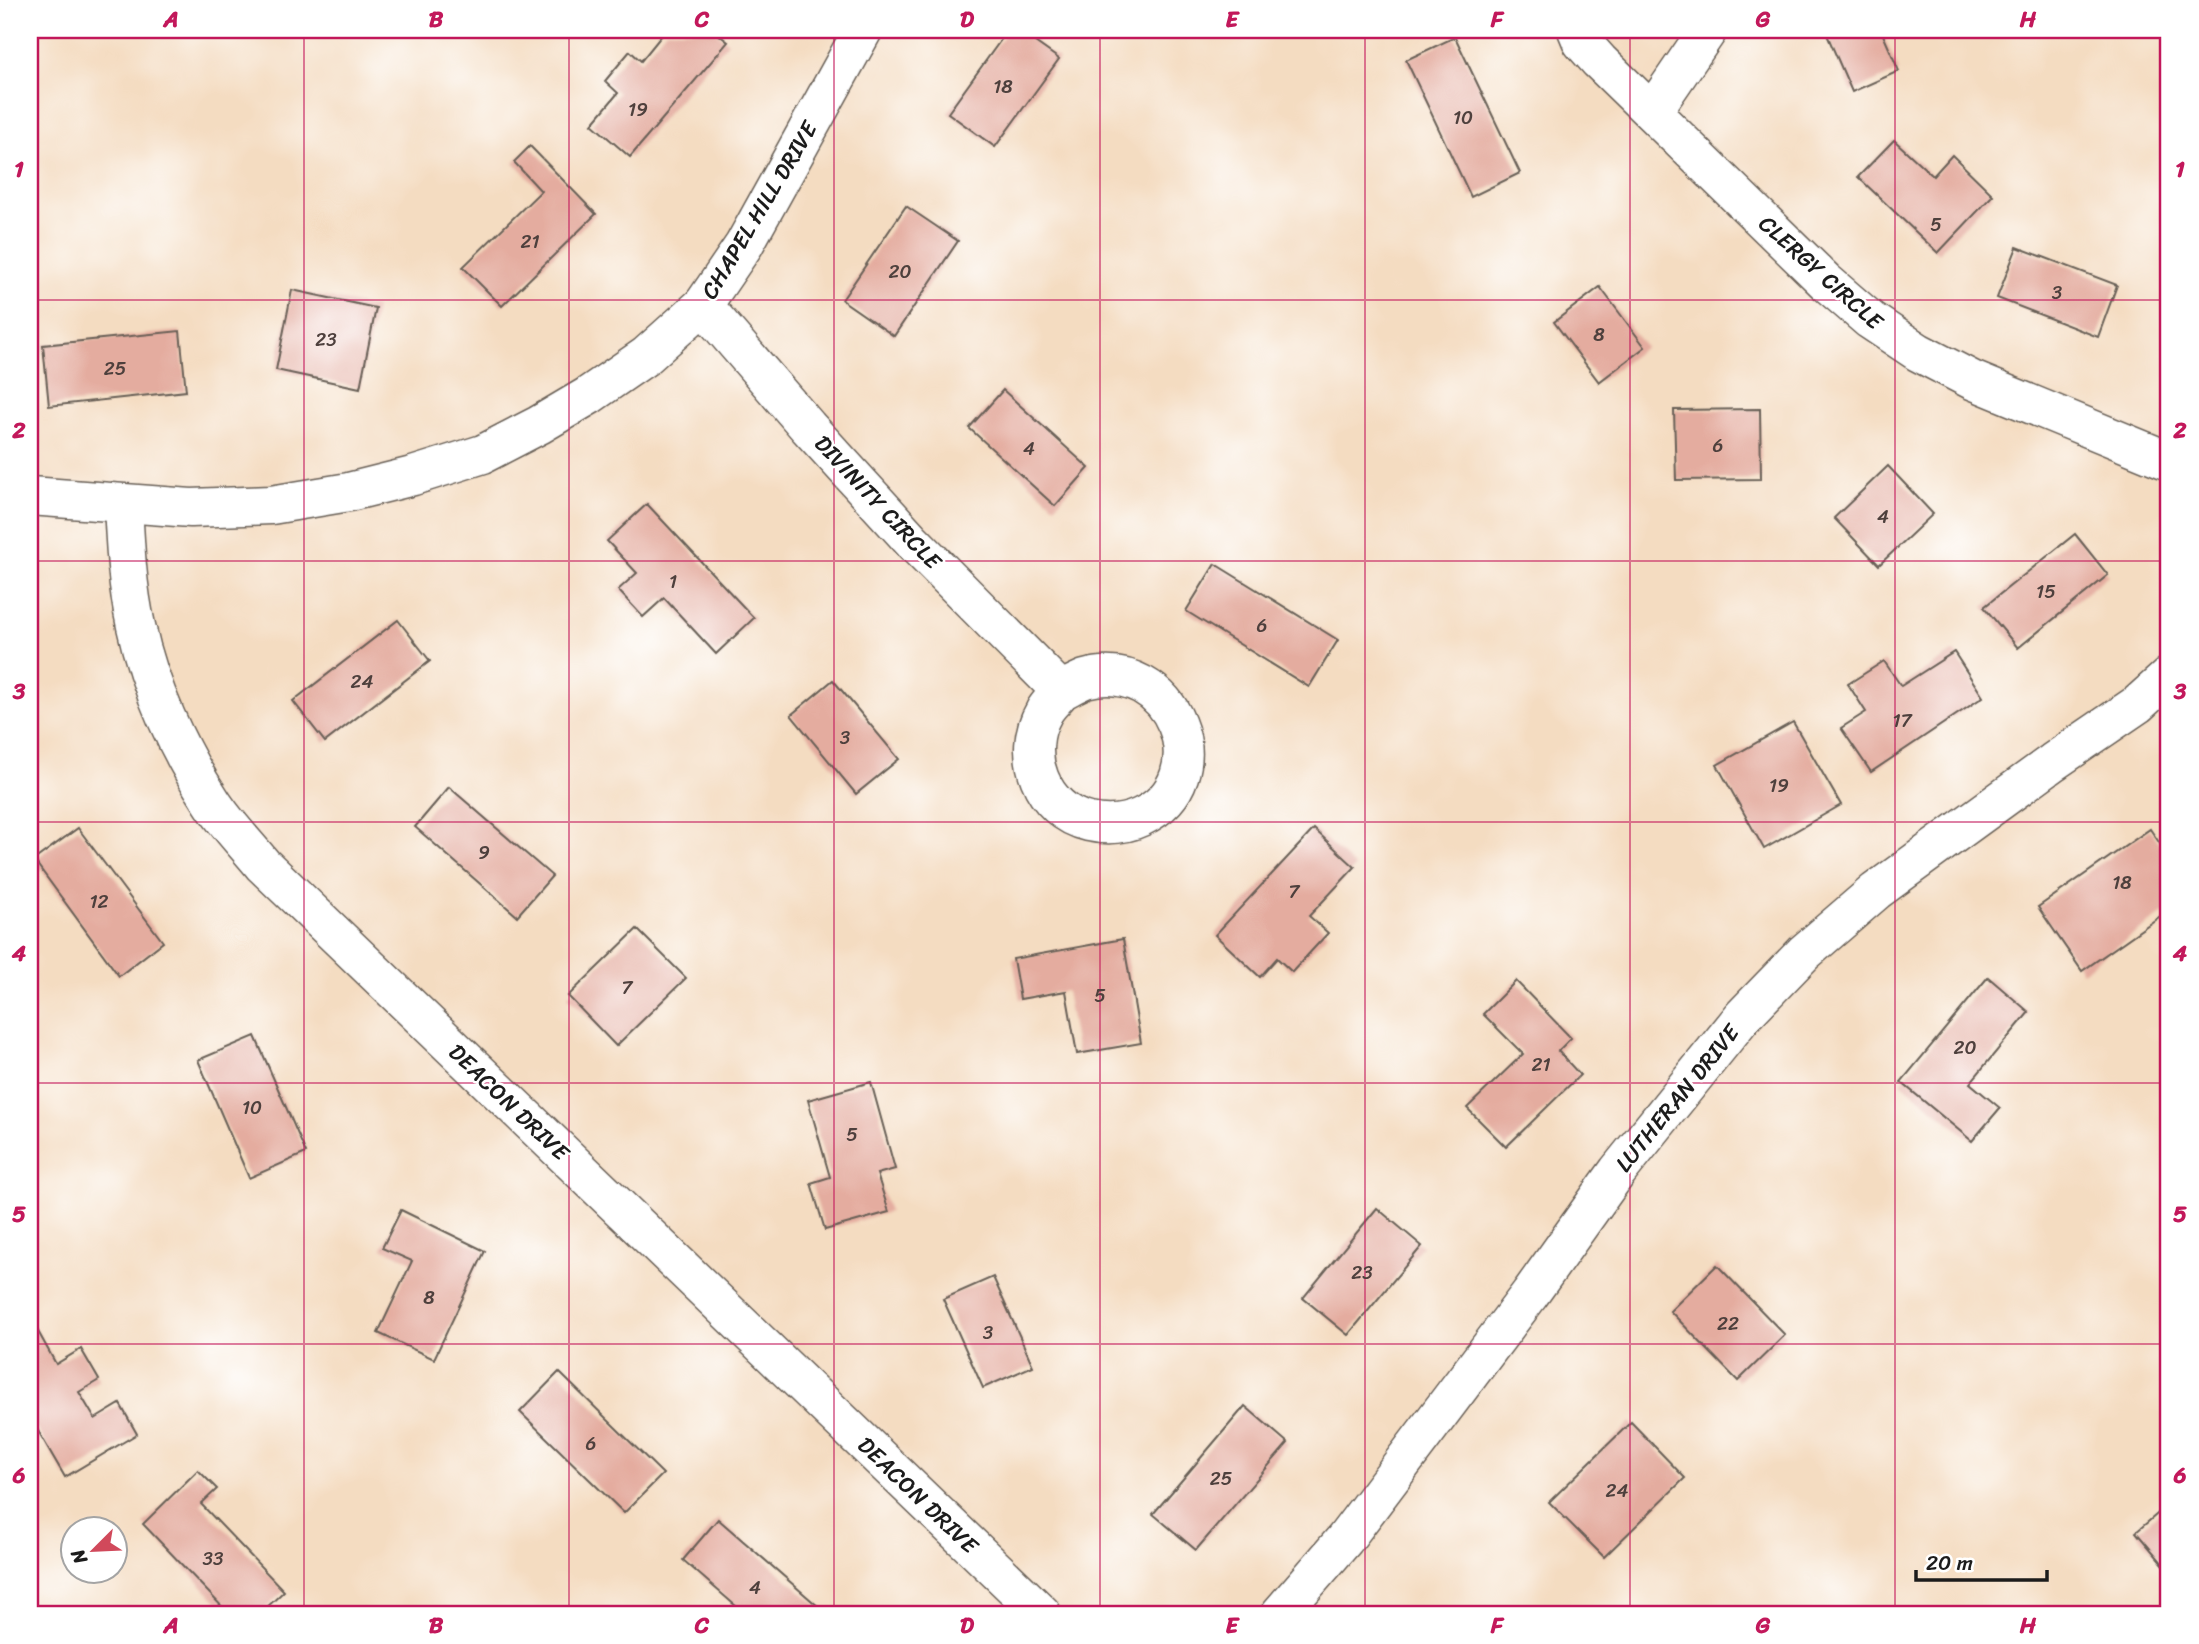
<svg xmlns="http://www.w3.org/2000/svg" width="2199" height="1644" font-family="Sriracha,sans-serif">
	<rect width="100%" height="100%" fill="#fff"/>
	<filter id="ink" filterUnits="userSpaceOnUse"><feTurbulence type="fractalNoise" baseFrequency=".0143" numOctaves="2"/><feDisplacementMap in="SourceGraphic" scale="14" xChannelSelector="R" yChannelSelector="G"/><feConvolveMatrix kernelMatrix="1 2 1 2 8 2 1 2 1" color-interpolation-filters="sRGB"/></filter>
	<filter id="wash" filterUnits="userSpaceOnUse"><feTurbulence type="fractalNoise" baseFrequency=".00686" numOctaves="4" result="noise"/><feDisplacementMap in="SourceGraphic" scale="28" xChannelSelector="R" yChannelSelector="G"/><feGaussianBlur stdDeviation="1.57" result="paint"/><feColorMatrix in="noise" values="0 0 0 0 0 0 0 0 0 0 0 0 0 0 0 0 0 1.4 0 .05"/><feComposite in="paint" operator="in"/></filter>
	<g filter="url(#wash)">
		<rect width="100%" height="100%" fill="#f4dcc1"/>
		<g id="blocks">
			<g fill="#e4ac9f">
				<path d="M666 30H713L728 42 630 157 592 124 618 93 605 81 630 51 641 61Z"/>
				<path d="M1008 30H1018L1059 59 995 147 948 113Z"/>
				<path d="M1825 30H1881L1899 71 1852 92Z"/>
				<path d="M1455 37 1520 173 1471 197 1406 60Z"/>
				<path d="M1894 140 1933 176 1952 155 1993 195 1938 253 1858 177Z"/>
				<path d="M530 146 596 214 502 306 463 267 541 191 514 162Z"/>
				<path d="M906 206 958 241 894 336 842 300Z"/>
				<path d="M2017 247 2117 285 2098 337 1997 298Z"/>
				<path d="M1600 287 1645 347 1599 382 1554 322Z"/>
				<path d="M292 290 376 308 360 388 276 370Z"/>
				<path d="M180 331 186 391 49 406 43 345Z"/>
				<path d="M1003 390 1089 468 1055 506 969 428Z"/>
				<path d="M1760 409 1761 479 1676 480 1674 410Z"/>
				<path d="M1888 466 1933 514 1879 565 1834 518Z"/>
				<path d="M647 504 754 618 716 654 664 598 643 617 618 590 637 573 607 541Z"/>
				<path d="M2075 534 2108 575 2018 648 1984 607Z"/>
				<path d="M1215 564 1338 640 1309 687 1186 611Z"/>
				<path d="M398 620 430 661 325 742 293 701Z"/>
				<path d="M1954 652 1983 697 1871 772 1841 728 1866 712 1848 684 1884 661 1901 686Z"/>
				<path d="M833 680 899 759 856 794 791 715Z"/>
				<path d="M1793 722 1841 805 1764 849 1717 765Z"/>
				<path d="M449 787 552 876 517 916 415 827Z"/>
				<path d="M78 828 163 942 119 976 34 860Z"/>
				<path d="M1314 829 1355 867 1309 916 1328 933 1292 972 1277 958 1260 977 1215 935Z"/>
				<path d="M2150 829 2169 857V910L2082 971 2038 907Z"/>
				<path d="M637 929 686 978 616 1046 568 996Z"/>
				<path d="M1123 939 1141 1043 1077 1054 1066 991 1020 999 1013 959Z"/>
				<path d="M1988 977 2029 1012 1970 1083 2000 1108 1972 1141 1901 1082Z"/>
				<path d="M1516 981 1571 1038 1558 1051 1580 1075 1506 1147 1467 1108 1523 1054 1483 1014Z"/>
				<path d="M255 1036 306 1153 249 1178 198 1060Z"/>
				<path d="M871 1082 895 1169 877 1174 889 1212 825 1230 811 1183 830 1177 808 1100Z"/>
				<path d="M1377 1208 1422 1246 1348 1335 1303 1298Z"/>
				<path d="M401 1210 485 1251 434 1359 378 1333 412 1261 382 1248Z"/>
				<path d="M1717 1265 1785 1335 1738 1381 1670 1311Z"/>
				<path d="M993 1277 1033 1366 983 1388 943 1299Z"/>
				<path d="M35 1326 56 1364 81 1349 99 1380 79 1392 95 1419 120 1404 137 1434 65 1477 30 1417V1329Z"/>
				<path d="M559 1372 663 1474 624 1513 520 1412Z"/>
				<path d="M1245 1406 1288 1443 1196 1550 1153 1514Z"/>
				<path d="M1631 1422 1685 1478 1604 1557 1549 1502Z"/>
				<path d="M198 1470 217 1489 201 1504 284 1591 260 1614H229L143 1524Z"/>
				<path d="M2169 1504V1571L2136 1532Z"/>
				<path d="M718 1519 827 1614H745L683 1560Z"/>
			</g>
		</g>
	</g>
	<g filter="url(#ink)">
		<use href="#blocks" fill-opacity="0" stroke="#685f56" stroke-width="2"/>
		<g fill="none" stroke-linecap="round" stroke-linejoin="round">
			<g stroke="#685f56" stroke-width="41">
				<g id="minor">
					<path d="M1577 30 1582 42 1599 61 1826 282 1870 320 1918 352 1972 380 2169 461"/>
					<path d="M1652 112 1708 30"/>
					<path d="M703 305 808 427 913 542 1061 691C1056 698 1048 704 1044 712 1020 753 1041 811 1089 822 1107 826 1124 825 1141 817 1223 778 1173 655 1085 679 1077 682 1069 687 1061 691"/>
					<path d="M30 496 191 508 271 505 349 492 413 476 483 454 539 425 588 396 646 356 703 305 744 245 863 30"/>
					<path d="M123 504C125 544 127 586 136 626 149 687 178 750 212 802 226 824 246 844 263 865L1042 1614"/>
					<path d="M1280 1614 1345 1539 1530 1294 1618 1171 1743 1016 1804 953 1876 891 2053 762 2138 704 2169 676"/>
				</g>
			</g>
			<use href="#minor" stroke="#fff" stroke-width="38"/>
		</g>
	</g>
	<path fill="none" stroke="#c2185b" stroke-width="2" stroke-opacity="0.55" d="M304 30V1614M569 30V1614M834 30V1614M1100 30V1614M1365 30V1614M1630 30V1614M1895 30V1614M30 300H2169M30 561H2169M30 822H2169M30 1083H2169M30 1344H2169"/>
	<g text-anchor="middle" stroke-width="5" stroke-linejoin="round" paint-order="stroke">
		<g font-size="19" fill="#4e403d">
			<text x="1003" y="93">18</text>
			<text x="638" y="116">19</text>
			<text x="1463" y="124">10</text>
			<text x="1936" y="231">5</text>
			<text x="530" y="248">21</text>
			<text x="900" y="278">20</text>
			<text x="2057" y="299">3</text>
			<text x="1599" y="341">8</text>
			<text x="326" y="346">23</text>
			<text x="115" y="375">25</text>
			<text x="1718" y="452">6</text>
			<text x="1029" y="455">4</text>
			<text x="1883" y="523">4</text>
			<text x="673" y="588">1</text>
			<text x="2046" y="598">15</text>
			<text x="1262" y="632">6</text>
			<text x="362" y="688">24</text>
			<text x="1902" y="727">17</text>
			<text x="845" y="744">3</text>
			<text x="1779" y="792">19</text>
			<text x="484" y="859">9</text>
			<text x="2122" y="889">18</text>
			<text x="1294" y="898">7</text>
			<text x="99" y="908">12</text>
			<text x="627" y="994">7</text>
			<text x="1100" y="1002">5</text>
			<text x="1965" y="1054">20</text>
			<text x="1541" y="1071">21</text>
			<text x="252" y="1114">10</text>
			<text x="852" y="1141">5</text>
			<text x="1362" y="1279">23</text>
			<text x="429" y="1304">8</text>
			<text x="1728" y="1330">22</text>
			<text x="988" y="1339">3</text>
			<text x="591" y="1450">6</text>
			<text x="1221" y="1485">25</text>
			<text x="1617" y="1497">24</text>
			<text x="213" y="1565">33</text>
			<text x="755" y="1594">4</text>
		</g>
		<g font-size="23" fill="#1c1c1c" stroke="#fff">
			<text transform="translate(759 210) rotate(-59)" y="8">CHAPEL HILL DRIVE</text>
			<text transform="translate(1821 272) rotate(42)" y="8">CLERGY CIRCLE</text>
			<text transform="translate(878 502) rotate(47)" y="8">DIVINITY CIRCLE</text>
			<text transform="translate(1677 1098) rotate(-51)" y="8">LUTHERAN DRIVE</text>
			<text transform="translate(509 1102) rotate(44)" y="8">DEACON DRIVE</text>
			<text transform="translate(918 1495) rotate(44)" y="8">DEACON DRIVE</text>
		</g>
	</g>
	<rect width="2199" height="1644" fill="none" stroke="#fff" stroke-width="77"/>
	<g transform="translate(94 1550) rotate(246)"><circle r="33" fill="#ffffff" stroke="#a4a4a4" stroke-width="2"/>
	<path d="M0-5L12 26L0 18L-12 26Z" fill="#d1495b"/>
	<text y="-10" font-size="19" font-weight="bold" text-anchor="middle" fill="#1c1c1c">N</text>
	</g>
	<path d="M1916 1570v10h131v-10" fill="none" stroke="#1c1c1c" stroke-width="3.5"/>
	<text x="1926" y="1570" font-size="21" fill="#1c1c1c" stroke="#ffffff" stroke-width="5" paint-order="stroke">20 m</text>
	<rect x="38" y="38" width="2122" height="1568" fill="none" stroke="#c2185b" stroke-width="2.5"/>
	<g font-size="23" text-anchor="middle" font-weight="bold" fill="#c2185b">
		<text x="171" y="27">A</text>
		<text x="436" y="27">B</text>
		<text x="702" y="27">C</text>
		<text x="967" y="27">D</text>
		<text x="1232" y="27">E</text>
		<text x="1497" y="27">F</text>
		<text x="1763" y="27">G</text>
		<text x="2028" y="27">H</text>
		<text x="19" y="177">1</text>
		<text x="2180" y="177">1</text>
		<text x="19" y="438">2</text>
		<text x="2180" y="438">2</text>
		<text x="19" y="699">3</text>
		<text x="2180" y="699">3</text>
		<text x="19" y="961">4</text>
		<text x="2180" y="961">4</text>
		<text x="19" y="1222">5</text>
		<text x="2180" y="1222">5</text>
		<text x="19" y="1483">6</text>
		<text x="2180" y="1483">6</text>
		<text x="171" y="1633">A</text>
		<text x="436" y="1633">B</text>
		<text x="702" y="1633">C</text>
		<text x="967" y="1633">D</text>
		<text x="1232" y="1633">E</text>
		<text x="1497" y="1633">F</text>
		<text x="1763" y="1633">G</text>
		<text x="2028" y="1633">H</text>
	</g>
</svg>
